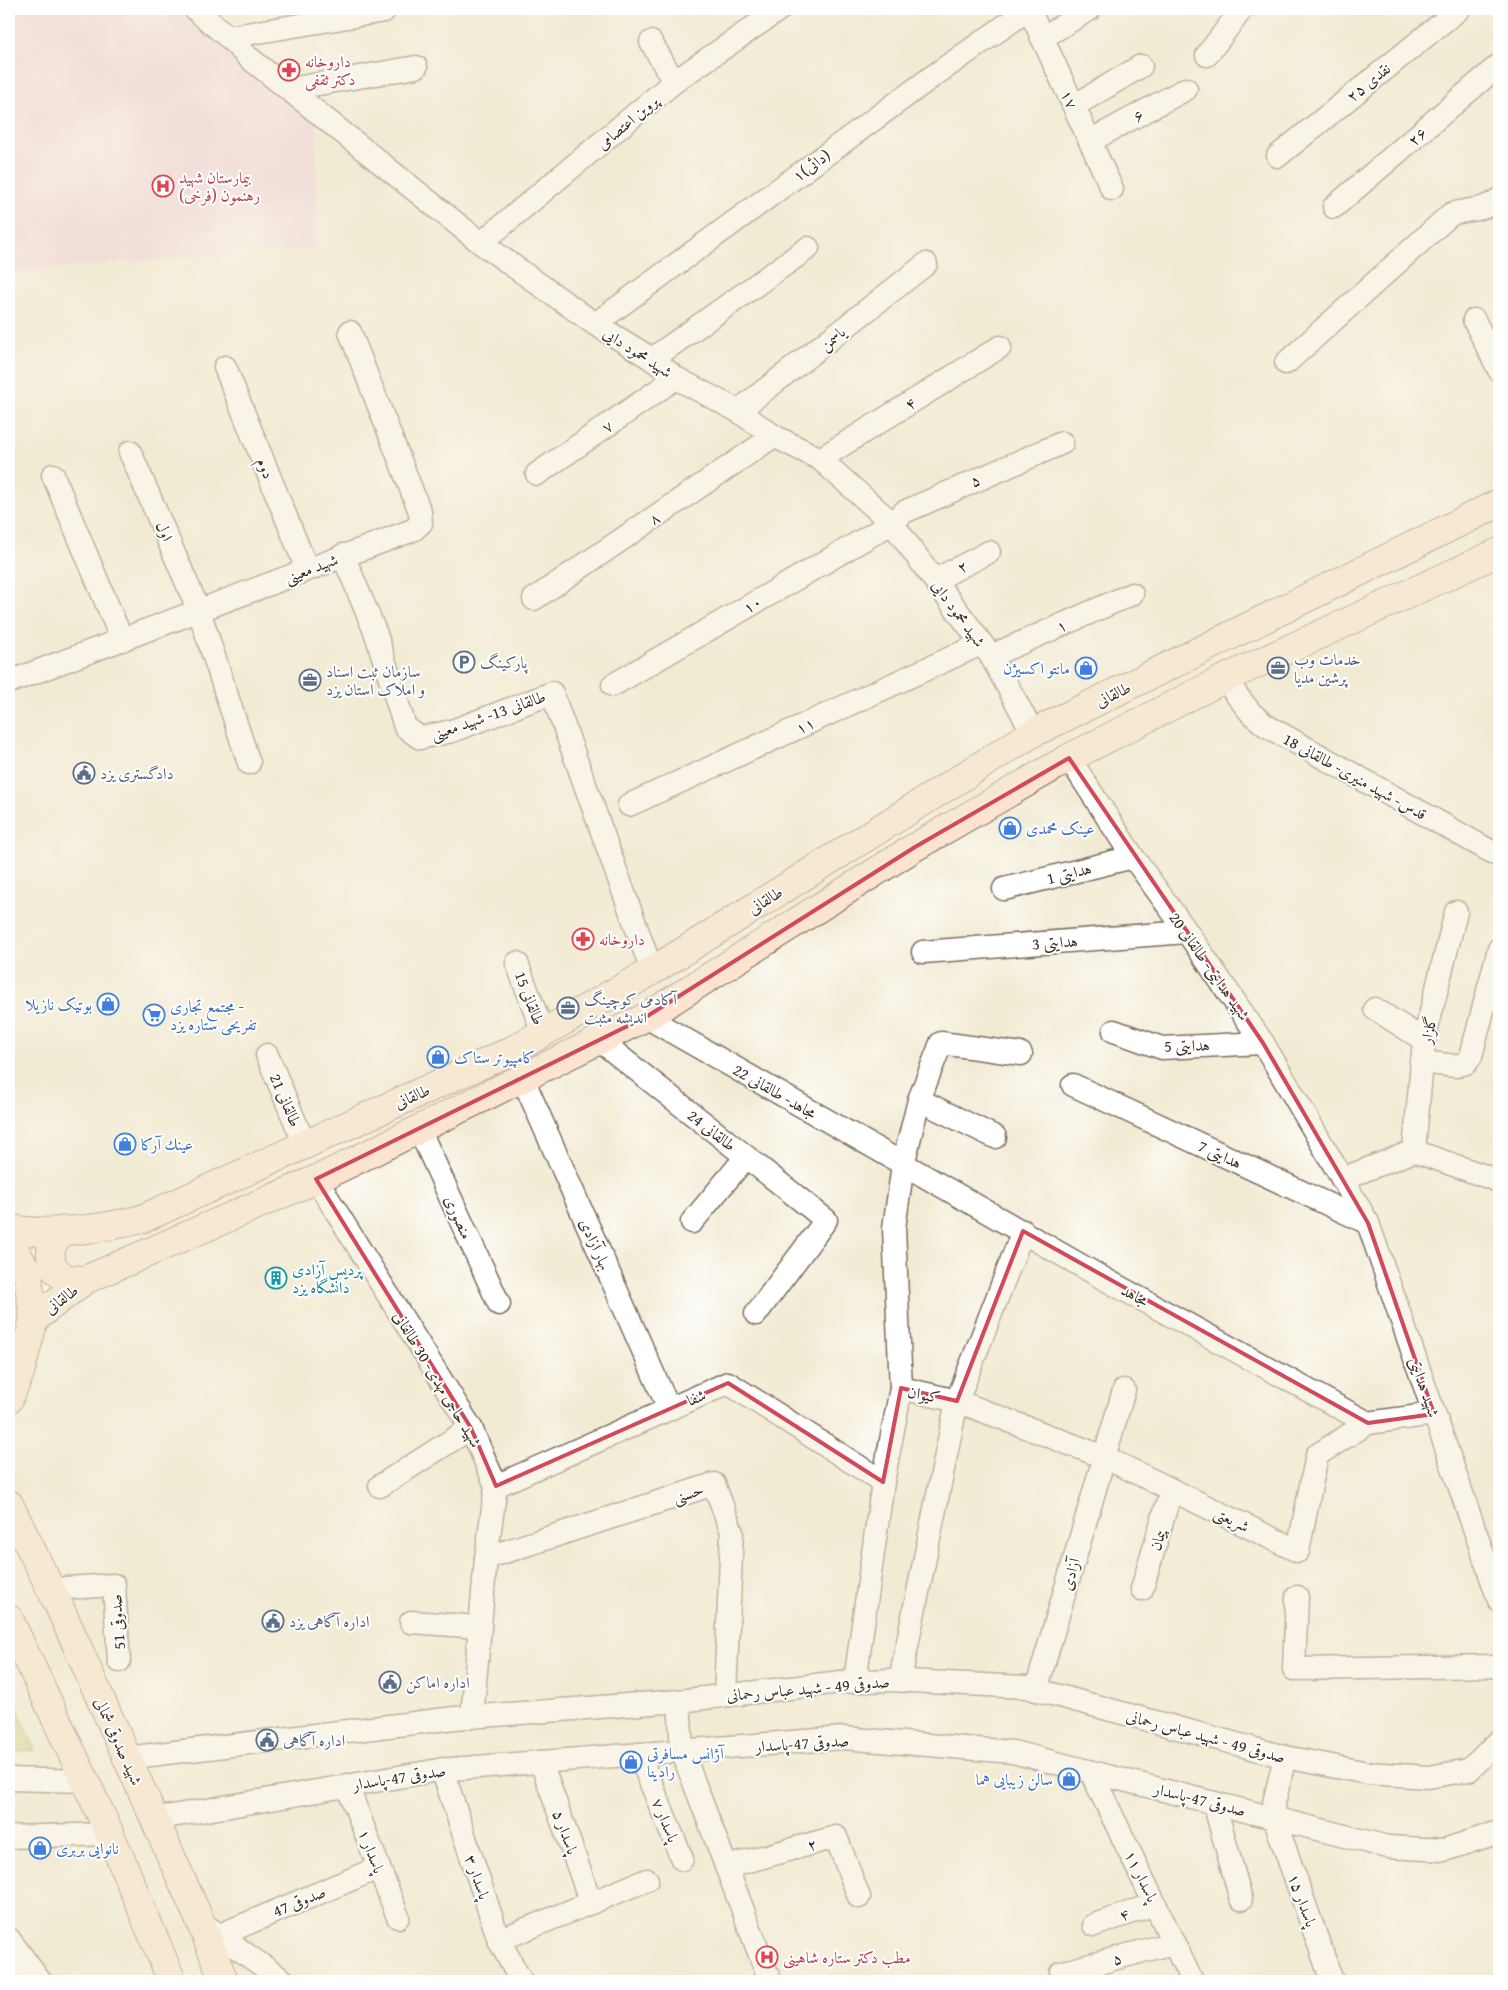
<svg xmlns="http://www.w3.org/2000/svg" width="1508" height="1990" font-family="'Gentium Book Plus',Amiri,serif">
	<rect width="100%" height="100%" fill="#fff"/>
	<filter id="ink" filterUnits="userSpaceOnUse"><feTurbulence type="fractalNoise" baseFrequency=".02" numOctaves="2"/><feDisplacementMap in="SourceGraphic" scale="10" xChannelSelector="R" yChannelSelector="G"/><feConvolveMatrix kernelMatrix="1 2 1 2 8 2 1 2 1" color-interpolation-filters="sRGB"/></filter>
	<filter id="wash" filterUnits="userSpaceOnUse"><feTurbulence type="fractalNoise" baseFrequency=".0096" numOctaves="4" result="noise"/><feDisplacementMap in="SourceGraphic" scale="20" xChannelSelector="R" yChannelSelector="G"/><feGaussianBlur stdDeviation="1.12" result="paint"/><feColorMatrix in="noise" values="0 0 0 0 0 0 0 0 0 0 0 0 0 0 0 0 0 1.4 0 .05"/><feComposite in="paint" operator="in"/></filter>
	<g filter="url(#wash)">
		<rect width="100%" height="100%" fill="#f2ebd4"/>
		<path fill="#f2cfe1" d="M9 9H173L317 124V249L166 259 9 273Z"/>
		<g fill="#bfd275" stroke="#7d7e4a">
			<path d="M9 1256 18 1271 24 1320 15 1346 9 1355Z"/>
			<path d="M9 1689 35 1750 9 1752Z"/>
		</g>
	</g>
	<g filter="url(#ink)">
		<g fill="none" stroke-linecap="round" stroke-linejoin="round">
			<g stroke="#7b6e5e" stroke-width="25">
				<g id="minor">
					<path d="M195 9 228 37 248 57 481 243 595 324 652 359 676 378 738 411 774 436 820 459 892 523 991 656 1033 733"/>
					<path d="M228 37 384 11"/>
					<path d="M1042 38 1090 9"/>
					<path d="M651 42 674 82"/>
					<path d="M1207 55 1242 9"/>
					<path d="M290 89 416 67"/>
					<path d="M1074 106 1141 66"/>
					<path d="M1090 141 1186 89"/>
					<path d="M1278 156 1459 9"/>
					<path d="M1334 207 1499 65"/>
					<path d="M481 243 674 82 780 9"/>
					<path d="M1474 320 1499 370"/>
					<path d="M595 324 929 79 1029 9 1112 189"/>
					<path d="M652 359 808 248"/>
					<path d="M1286 363 1451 214C1468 209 1485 211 1499 199"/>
					<path d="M225 367 307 569"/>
					<path d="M738 411 926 264"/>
					<path d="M130 452 199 611 249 763"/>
					<path d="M820 459 1000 347"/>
					<path d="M537 474 676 378"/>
					<path d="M53 475 122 640"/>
					<path d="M343 555 376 634 405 727 420 738 452 731 552 693 652 971"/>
					<path d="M935 580 989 552"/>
					<path d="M534 599 774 436"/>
					<path d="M991 656 1132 594"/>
					<path d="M1224 679 1251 713 1265 725 1499 856"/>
					<path d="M9 682 413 530 421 523 420 512 350 332"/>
					<path d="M613 685 892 523 904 512 1062 443"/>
					<path d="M1069 758 1133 857 1187 932 1263 1043 1368 1223 1499 1600"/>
					<path d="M629 805 981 644"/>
					<path d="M1004 889 1133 857"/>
					<path d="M923 952 1187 932"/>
					<path d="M517 963 543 1033"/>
					<path d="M1375 1009 1424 1040"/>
					<path d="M646 1017 1108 1281 1368 1423"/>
					<path d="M1114 1031 1162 1048 1263 1043"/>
					<path d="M599 1040 826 1220 756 1314"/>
					<path d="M267 1055 305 1145"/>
					<path d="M1421 1062 1456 1066 1466 1063 1471 1056 1499 949"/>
					<path d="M523 1079 669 1409"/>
					<path d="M1073 1085 1368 1223"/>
					<path d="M919 1100 995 1137"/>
					<path d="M419 1129 499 1304"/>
					<path d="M1414 1151 1499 1181"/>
					<path d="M316 1179 471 1428 496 1486 486 1558 472 1717"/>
					<path d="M1342 1179 1414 1151 1424 1040 1456 912"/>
					<path d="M692 1222 746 1157"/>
					<path d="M901 1388 957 1401 1104 1457 1298 1551 1317 1455 1368 1423 1434 1414"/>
					<path d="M380 1486 471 1428"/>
					<path d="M496 1486 728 1383 883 1482"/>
					<path d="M486 1558 714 1484 732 1532 725 1695"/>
					<path d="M51 1589 114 1585 119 1661"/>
					<path d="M1142 1589 1171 1491"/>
					<path d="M1297 1597 1294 1669 1499 1666"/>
					<path d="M411 1622 480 1627"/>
					<path d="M900 1680 957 1401 1023 1231"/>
					<path d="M855 1681 883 1482 901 1388 894 1228 903 1165 919 1100 941 1043 1021 1054"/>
					<path d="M1036 1690 1124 1390"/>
					<path d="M679 1701 682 1751 770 1981"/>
					<path d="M639 1754 682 1859"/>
					<path d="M1285 1757 1274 1803V1818L1332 1981"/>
					<path d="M126 1758 455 1718 679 1701 841 1682 890 1680 1026 1687 1285 1757 1368 1773 1428 1777 1469 1770 1499 1741"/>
					<path d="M541 1762 591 1903"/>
					<path d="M442 1769 499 1940 521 1981"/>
					<path d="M1091 1772 1192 1981"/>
					<path d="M9 1779 84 1781"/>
					<path d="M347 1785 398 1917"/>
					<path d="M1214 1803 1241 1899"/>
					<path d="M154 1819 439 1770 843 1738 1013 1752 1388 1847 1444 1850 1499 1832"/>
					<path d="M9 1837 110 1834"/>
					<path d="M726 1867 836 1837 859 1897"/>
					<path d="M1094 1925 1155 1904"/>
					<path d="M209 1928 284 1981"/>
					<path d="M220 1935 378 1868"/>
					<path d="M9 1939 40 1981"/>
					<path d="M499 1940 647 1880"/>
					<path d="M1061 1973 1173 1943"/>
					<path d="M9 1975 22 1957"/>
				</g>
			</g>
			<g stroke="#7b6e5e" stroke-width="30">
				<g id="secondary">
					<path d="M9 1228C44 1237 106 1228 142 1219L511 1051 652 971 1033 733 1499 503"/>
					<path d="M64 1230 51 1245V1265L65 1279 85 1280"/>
					<path d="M9 1240 27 1271 34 1319 20 1373 9 1399"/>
					<path d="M34 1319 85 1280 326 1175 646 1017 915 847 1069 758 1224 679 1499 552"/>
					<path d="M9 1504 59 1606 201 1923 224 1981"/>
					<path d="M9 1619 110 1834 172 1981"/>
				</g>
			</g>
			<use href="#minor" stroke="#fff" stroke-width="22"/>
			<use href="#secondary" stroke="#fde4d1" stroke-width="28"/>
		</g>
	</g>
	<path d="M0 0H1508V1990H0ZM1069 758 1263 1043 1368 1223 1434 1414 1368 1423 1023 1231 957 1401 901 1388 883 1482 728 1383 496 1486 471 1428 316 1179 646 1017 915 847Z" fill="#f2ebd4" fill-opacity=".55" fill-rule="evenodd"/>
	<path fill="none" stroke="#d1495b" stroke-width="4" stroke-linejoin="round" d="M1069 758 1263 1043 1368 1223 1434 1414 1368 1423 1023 1231 957 1401 901 1388 883 1482 728 1383 496 1486 471 1428 316 1179 646 1017 915 847Z"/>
	<defs>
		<g id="pharmacy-ring" transform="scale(1.125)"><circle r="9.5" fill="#fff" stroke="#e0444e" stroke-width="1.5"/><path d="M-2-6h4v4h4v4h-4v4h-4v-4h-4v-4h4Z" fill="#e0444e"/></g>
		<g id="hospital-ring" transform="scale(1.125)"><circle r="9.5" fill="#fff" stroke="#e0444e" stroke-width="1.5"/><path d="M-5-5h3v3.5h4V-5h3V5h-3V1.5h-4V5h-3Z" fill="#e0444e"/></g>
		<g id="parking-ring" transform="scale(1.125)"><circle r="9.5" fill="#fff" stroke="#5c6f8a" stroke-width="1.5"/><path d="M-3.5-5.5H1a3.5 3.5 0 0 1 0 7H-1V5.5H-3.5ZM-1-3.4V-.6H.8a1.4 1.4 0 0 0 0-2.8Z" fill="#5c6f8a"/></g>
		<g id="shop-ring" transform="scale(1.125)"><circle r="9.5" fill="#fff" stroke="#3f7fe0" stroke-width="1.5"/><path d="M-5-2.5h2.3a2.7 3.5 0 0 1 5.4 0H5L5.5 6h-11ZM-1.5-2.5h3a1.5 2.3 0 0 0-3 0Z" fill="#3f7fe0"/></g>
		<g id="office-ring" transform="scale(1.125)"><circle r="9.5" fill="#fff" stroke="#5c6f8a" stroke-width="1.5"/><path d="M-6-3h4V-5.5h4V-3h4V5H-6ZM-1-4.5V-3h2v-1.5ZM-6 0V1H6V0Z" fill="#5c6f8a"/></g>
		<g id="civic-ring" transform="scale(1.125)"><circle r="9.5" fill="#fff" stroke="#5c6f8a" stroke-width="1.5"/><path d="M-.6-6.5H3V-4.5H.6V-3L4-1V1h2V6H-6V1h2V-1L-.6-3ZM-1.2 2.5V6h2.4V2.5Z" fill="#5c6f8a"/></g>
		<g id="supermarket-ring" transform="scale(1.125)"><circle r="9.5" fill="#fff" stroke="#3f7fe0" stroke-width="1.5"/><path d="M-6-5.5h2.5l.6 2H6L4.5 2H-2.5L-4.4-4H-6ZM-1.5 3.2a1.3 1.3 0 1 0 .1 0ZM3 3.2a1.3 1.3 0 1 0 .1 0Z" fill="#3f7fe0"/></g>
		<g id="building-ring" transform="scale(1.125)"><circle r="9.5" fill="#fff" stroke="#0f9aa8" stroke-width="1.5"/><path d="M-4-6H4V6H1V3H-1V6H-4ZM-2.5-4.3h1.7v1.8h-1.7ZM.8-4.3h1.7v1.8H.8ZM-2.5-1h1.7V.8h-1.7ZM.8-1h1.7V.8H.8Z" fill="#0f9aa8"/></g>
	</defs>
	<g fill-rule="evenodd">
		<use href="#pharmacy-ring" x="289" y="70"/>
		<use href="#hospital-ring" x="163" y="186"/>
		<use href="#parking-ring" x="464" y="662"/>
		<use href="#shop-ring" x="1086" y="668"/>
		<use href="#office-ring" x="1278" y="668"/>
		<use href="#office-ring" x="310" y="680"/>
		<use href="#civic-ring" x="84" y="773"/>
		<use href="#shop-ring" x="1010" y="828"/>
		<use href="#pharmacy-ring" x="583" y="939"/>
		<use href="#shop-ring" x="108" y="1004"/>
		<use href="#office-ring" x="568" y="1008"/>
		<use href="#supermarket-ring" x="154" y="1015"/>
		<use href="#shop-ring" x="438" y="1057"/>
		<use href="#shop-ring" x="125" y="1144"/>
		<use href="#building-ring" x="276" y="1278"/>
		<use href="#civic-ring" x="273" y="1621"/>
		<use href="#civic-ring" x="390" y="1682"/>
		<use href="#civic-ring" x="267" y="1740"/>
		<use href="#shop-ring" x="631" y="1762"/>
		<use href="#shop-ring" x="1069" y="1779"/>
		<use href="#shop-ring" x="40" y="1848"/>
		<use href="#hospital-ring" x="767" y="1957"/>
	</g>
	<g text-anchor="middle" stroke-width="4" stroke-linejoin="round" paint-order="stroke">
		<g font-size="16" fill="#be3a42" stroke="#fff" text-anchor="start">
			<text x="305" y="67">داروخانه<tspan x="305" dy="18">دکتر ثقفی</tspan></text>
			<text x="179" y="183">بیمارستان شهید<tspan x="179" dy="18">رهنمون (فرخی)</tspan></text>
			<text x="599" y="945">داروخانه</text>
			<text x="783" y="1963">مطب دکتر ستاره شاهینی</text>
		</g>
		<g font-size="16" fill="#3b2a1e" stroke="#fff">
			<text transform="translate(1368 82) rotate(-39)" y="6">۲۵ نقدی</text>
			<text transform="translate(1070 99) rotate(65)" y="6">۱۷</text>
			<text transform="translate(1138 115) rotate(-28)" y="6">۶</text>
			<text transform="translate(627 122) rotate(-40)" y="6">پروین اعتصامی</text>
			<text transform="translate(1417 136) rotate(-41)" y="6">۲۶</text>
			<text transform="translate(811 165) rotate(-36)" y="6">۱(دائی)</text>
			<text transform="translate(832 338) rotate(-38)" y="6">یاسمن</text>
			<text transform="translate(638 352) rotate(33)" y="6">شهید محمود دایی</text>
			<text transform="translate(910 403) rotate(-32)" y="6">۴</text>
			<text transform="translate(607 426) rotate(-35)" y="6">۷</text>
			<text transform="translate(266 468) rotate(68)" y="6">دوم</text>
			<text transform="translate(975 480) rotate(-23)" y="6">۵</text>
			<text transform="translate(654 518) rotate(-34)" y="6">۸</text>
			<text transform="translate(165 531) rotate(66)" y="6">اول</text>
			<text transform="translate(962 566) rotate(-28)" y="6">۲</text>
			<text transform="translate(311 568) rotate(-21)" y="6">شهید معینی</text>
			<text transform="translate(752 604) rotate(-30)" y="6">۱۰</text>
			<text transform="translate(959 613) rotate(54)" y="6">شهید محمود دایی</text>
			<text transform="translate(1061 625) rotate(-24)" y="6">۱</text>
			<text transform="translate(1113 694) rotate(-26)" y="6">طالقانی</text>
			<text transform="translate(488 715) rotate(-19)" y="6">طالقانی 13- شهید معینی</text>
			<text transform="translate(805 725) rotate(-25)" y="6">۱۱</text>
			<text transform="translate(1355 776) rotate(29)" y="6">قدس- شهید منیری- طالقانی 18</text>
			<text transform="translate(1069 873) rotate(-14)" y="6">هدایتی 1</text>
			<text transform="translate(765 900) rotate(-32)" y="6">طالقانی</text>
			<text transform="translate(1055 942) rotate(-4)" y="6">هدایتی 3</text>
			<text transform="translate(1210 966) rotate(55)" y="6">شهید هدایتی- طالقانی 20</text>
			<text transform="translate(530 998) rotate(69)" y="6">طالقانی 15</text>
			<text transform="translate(1428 1030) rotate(-78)" y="6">گلزار</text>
			<text transform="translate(1187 1045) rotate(-1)" y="6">هدایتی 5</text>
			<text transform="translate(775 1091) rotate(30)" y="6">مجاهد- طالقانی 22</text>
			<text transform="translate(412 1096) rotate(-24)" y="6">طالقانی</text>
			<text transform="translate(286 1100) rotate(67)" y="6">طالقانی 21</text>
			<text transform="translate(712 1130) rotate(38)" y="6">طالقانی 24</text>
			<text transform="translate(1220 1154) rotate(25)" y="6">هدایتی 7</text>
			<text transform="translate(459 1217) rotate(66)" y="6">منصوری</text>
			<text transform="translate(596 1244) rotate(66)" y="6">بهار آزادی</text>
			<text transform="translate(1135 1295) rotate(29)" y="6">مجاهد</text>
			<text transform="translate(61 1299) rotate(-37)" y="6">طالقانی</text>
			<text transform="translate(438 1379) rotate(59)" y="6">شهید حاجی مهدی- 30 طالقانی</text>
			<text transform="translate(1425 1387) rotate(71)" y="6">شهید هدایتی</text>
			<text transform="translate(924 1394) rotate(11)" y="6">کیوان</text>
			<text transform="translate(696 1397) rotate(-23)" y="6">شفا</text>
			<text transform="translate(688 1493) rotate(-18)" y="6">حسنی</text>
			<text transform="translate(1232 1519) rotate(26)" y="6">شریعتی</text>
			<text transform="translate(1157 1540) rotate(-74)" y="6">پیمان</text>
			<text transform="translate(1070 1574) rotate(-74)" y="6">آزادی</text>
			<text transform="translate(117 1622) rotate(-94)" y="6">صدوقی 51</text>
			<text transform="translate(808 1688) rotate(-5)" y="6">صدوقی 49 - شهید عباس رحمانی</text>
			<text transform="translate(1206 1736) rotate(15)" y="6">صدوقی 49 - شهید عباس رحمانی</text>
			<text transform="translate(119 1741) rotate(66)" y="6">شهید صدوقی شمالی</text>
			<text transform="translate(802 1743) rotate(-4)" y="6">صدوقی 47-پاسدار</text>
			<text transform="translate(399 1777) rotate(-9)" y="6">صدوقی 47-پاسدار</text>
			<text transform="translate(1200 1799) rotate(14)" y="6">صدوقی 47-پاسدار</text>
			<text transform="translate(666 1820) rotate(68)" y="6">پاسدار ۷</text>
			<text transform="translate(566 1832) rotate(70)" y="6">پاسدار ۵</text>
			<text transform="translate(812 1844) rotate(-15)" y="6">۲</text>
			<text transform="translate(372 1851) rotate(69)" y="6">پاسدار ۱</text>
			<text transform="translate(1142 1876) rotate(64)" y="6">پاسدار ۱۱</text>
			<text transform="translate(478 1877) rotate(71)" y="6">پاسدار ۳</text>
			<text transform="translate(1303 1900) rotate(70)" y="6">پاسدار ۱۵</text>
			<text transform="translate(299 1901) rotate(-23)" y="6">صدوقی 47</text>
			<text transform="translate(1124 1914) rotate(-19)" y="6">۴</text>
			<text transform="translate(1117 1958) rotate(-15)" y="6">۵</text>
		</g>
		<g font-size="16" fill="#4e5e75" stroke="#fff" text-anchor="start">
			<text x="1294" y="665">خدمات وب<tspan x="1294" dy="18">پرشین مدیا</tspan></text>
			<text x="480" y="668">پارکینگ</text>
			<text x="326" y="677">سازمان ثبت اسناد<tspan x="326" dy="18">و املاک استان یزد</tspan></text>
			<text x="100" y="779">دادگستری یزد</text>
			<text x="584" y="1005">آکادمی کوچینگ<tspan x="584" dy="18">اندیشه مثبت</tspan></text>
			<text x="289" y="1627">اداره آگاهی یزد</text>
			<text x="406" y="1688">اداره اماکن</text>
			<text x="283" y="1746">اداره آگاهی</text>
		</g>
		<g font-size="16" fill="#366cbe" stroke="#fff" text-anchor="start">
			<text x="1070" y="674" text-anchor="end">مانتو اكسيژن</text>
			<text x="1026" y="834">عینک محمدی</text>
			<text x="92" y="1010" text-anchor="end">بوتیک نازیلا</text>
			<text x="170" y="1012">مجتمع تجاری -<tspan x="170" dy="18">تفریحی ستاره یزد</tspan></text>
			<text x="454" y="1063">کامپیوتر ستاک</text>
			<text x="141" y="1150">عينك آركا</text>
			<text x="647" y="1759">آژانس مسافرتی<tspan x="647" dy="18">رادینا</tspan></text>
			<text x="1053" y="1785" text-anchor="end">سالن زیبایی هما</text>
			<text x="56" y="1854">نانوایی بربری</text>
		</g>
		<g font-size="16" fill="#0d838f" stroke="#fff" text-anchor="start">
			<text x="292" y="1275">پردیس آزادی<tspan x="292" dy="18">دانشگاه یزد</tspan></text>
		</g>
	</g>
	<rect width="1508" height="1990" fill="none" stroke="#fff" stroke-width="30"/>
</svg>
